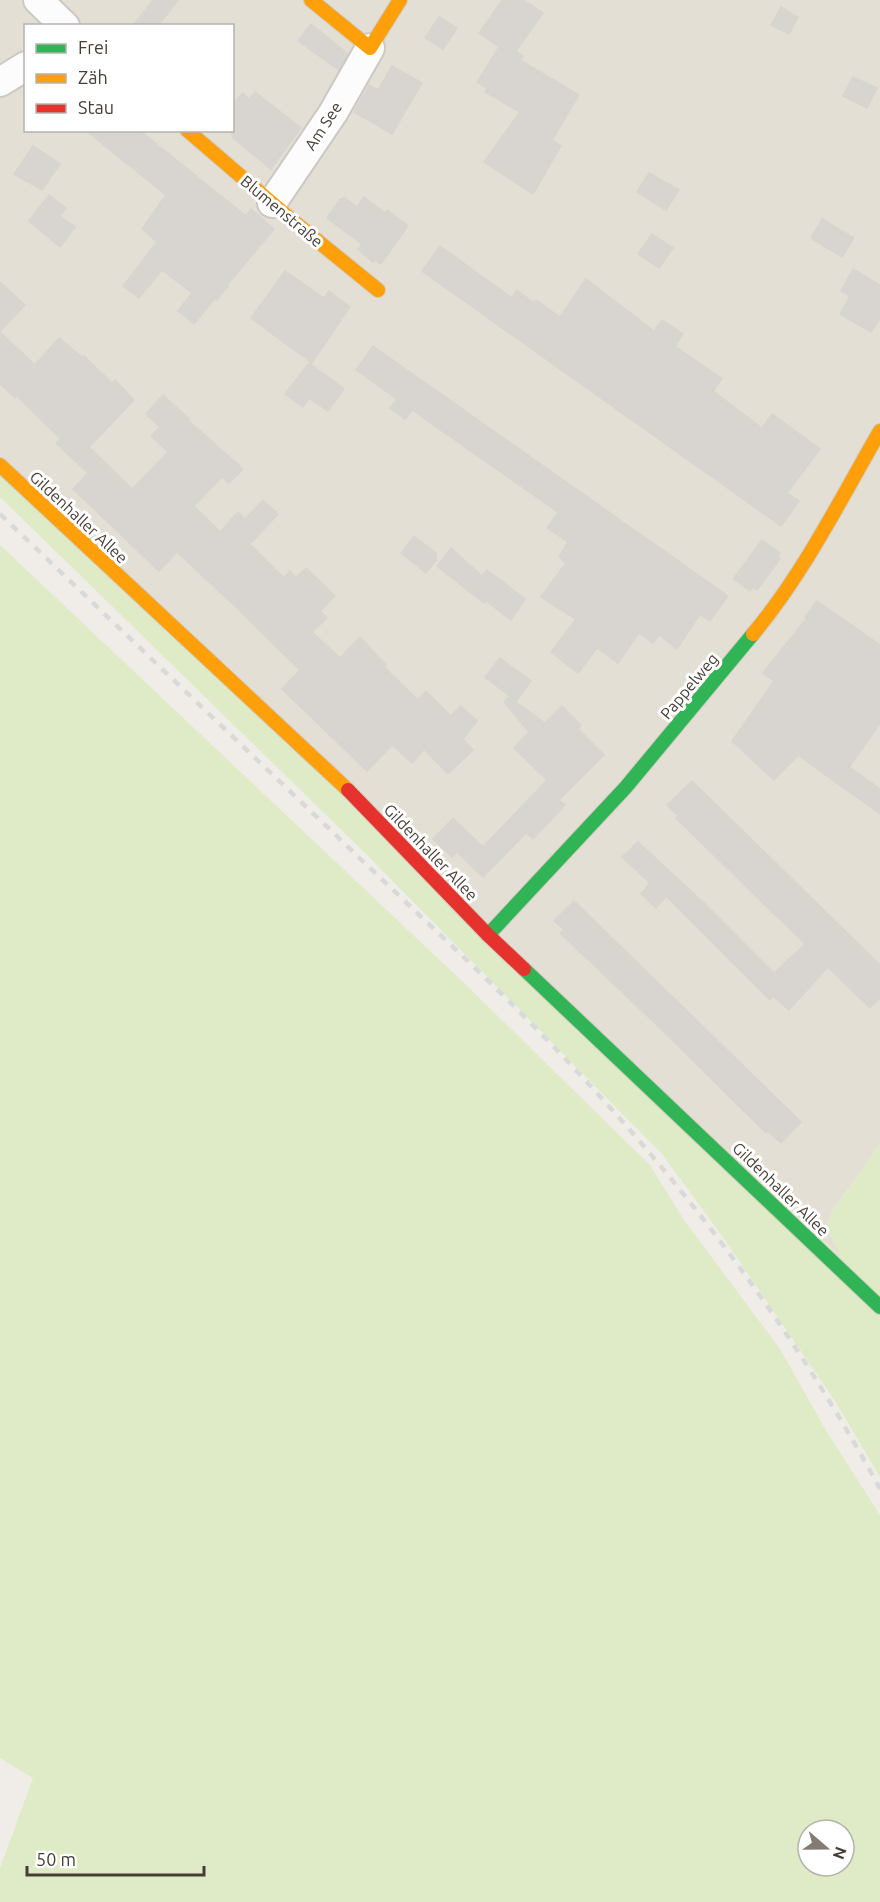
<svg xmlns="http://www.w3.org/2000/svg" width="880" height="1902" font-family="Ubuntu,sans-serif">
	<rect width="100%" height="100%" fill="#f0ede8"/>
	<path fill="#e4dfd5" fill-rule="evenodd" d="M0 0H880V1144L833 1210 826 1227 842 1258 0 470ZM26 26H232V130H26Z"/>
	<g fill="#deebc6" fill-rule="evenodd">
		<path d="M0 470 842 1258 826 1227 833 1210 880 1144V1477L835 1401 722 1236 662 1154 366 854 0 497Z"/>
		<path d="M0 545 463 982 650 1165 684 1220 780 1349 827 1432 880 1515V1902H0V1868L33 1778 0 1758ZM808 1830H844V1866H808Z"/>
	</g>
	<g fill="#d8d4cf" stroke="#d8d4ce" stroke-width="1.5">
		<path d="M153 0H178L158 26H133Z"/>
		<path d="M502 0H524L543 13 516 51 523 56 520 60 579 95 552 140 561 146 533 194 484 162 520 112 485 92 487 88 477 82 499 47 479 33Z"/>
		<path d="M781 7 798 17 789 34 771 25Z"/>
		<path d="M439 17 457 28 443 49 425 38Z"/>
		<path d="M311 24 348 54 339 70 298 41Z"/>
		<path d="M392 66 422 83 392 134 354 112 369 85 378 90Z"/>
		<path d="M853 77 877 88 867 108 843 96Z"/>
		<path d="M255 92 301 128 271 169 232 137V105L243 93 249 99Z"/>
		<path d="M85 130H139L246 216 251 209 274 229 227 285 228 286 217 300 215 298 194 324 178 311 192 293 162 270 139 298 123 286 157 242 142 229 166 195Z"/>
		<path d="M33 146 60 164 42 190 14 174Z"/>
		<path d="M649 173 679 190 666 210 637 192Z"/>
		<path d="M49 195 66 208 60 216 75 227 60 247 29 221Z"/>
		<path d="M344 197 357 207 364 197 385 213 387 210 408 226 381 264 375 260 373 262 358 249 362 244 327 218 340 199 342 200Z"/>
		<path d="M822 219 854 238 842 257 811 238Z"/>
		<path d="M652 234 673 248 659 268 638 254Z"/>
		<path d="M440 246 512 298 517 290 534 303 536 300 560 317 586 279 654 331 662 320 683 334 675 346 722 379 713 391 762 428 772 414 820 449 787 493 799 501 781 526 422 271Z"/>
		<path d="M853 269 880 285V318L871 332 840 314 850 296 841 291Z"/>
		<path d="M285 271 324 298 329 291 350 307 312 363 251 318Z"/>
		<path d="M0 282 25 305 0 331Z"/>
		<path d="M0 332 35 365 59 338 82 357 84 356 112 383 115 380 134 400 89 447 132 489 168 452 151 436 160 427 146 414 163 395 189 419 188 420 243 469 229 483 222 477 194 506 220 532 238 512 245 519 263 500 278 514 250 544 284 578 290 571 296 578 306 568 335 596 320 611 327 618 312 632 340 658 360 637 386 665 384 667 418 700 426 691 451 716 461 706 477 721 463 739 473 750 448 774 424 749 412 763 392 745 367 771 282 689 300 670 239 610 177 552 159 571 73 489 88 473 56 443 61 439 17 396 15 398 0 384Z"/>
		<path d="M373 346 728 596 710 621 700 614 677 649 659 635 653 643 639 633 618 663 597 648 578 673 551 652 576 619 541 597 566 563 559 557 568 542 547 528 558 512 412 410 405 419 390 408 397 399 356 370Z"/>
		<path d="M309 363 344 389 328 411 309 398 303 407 285 394Z"/>
		<path d="M414 536 436 553V560L426 573 401 553Z"/>
		<path d="M762 540 780 553 777 557 780 559 757 590 753 587 750 591 733 579Z"/>
		<path d="M451 548 482 576 487 570 525 599 511 620 486 601 484 603 437 566Z"/>
		<path d="M817 601 880 645V724L849 767 880 789V814L798 755 774 780 732 741 774 681 763 673 807 618 805 617Z"/>
		<path d="M500 658 531 681 516 701 485 677Z"/>
		<path d="M509 697 545 723 562 706 581 725 578 729 604 755 559 800 565 805 533 839 526 833 483 877 457 852 452 857 433 839 453 818 483 847 547 780 514 748 529 732 504 702Z"/>
		<path d="M692 781 880 965V998L870 1008 828 967 789 1010 773 996 770 1000 666 896 656 908 641 894 650 883 622 857 638 842 704 903 774 973 805 944 676 818 678 816 667 805Z"/>
		<path d="M574 901 801 1122 781 1143 768 1131 766 1133 659 1027 560 933 564 930 554 921Z"/>
	</g>
	<g fill="none" stroke-linecap="round" stroke-linejoin="round">
		<g stroke="#ccc9c4" stroke-width="32">
			<g id="street">
				<path d="M38 0 65 26"/>
				<path d="M0 82 26 66"/>
				<path d="M272 203 333 113 370 48"/>
			</g>
		</g>
		<g stroke="#d0cabe" stroke-width="16">
			<g id="fast">
				<path d="M488 935 626 787 753 634"/>
				<path d="M524 969 880 1307"/>
			</g>
		</g>
		<g stroke="#d0cabe" stroke-width="16">
			<g id="slow">
				<path d="M311 0 370 48 400 0"/>
				<path d="M187 130 293 221 378 290"/>
				<path d="M0 465 348 790"/>
				<path d="M753 634C804 573 840 500 880 431"/>
			</g>
		</g>
		<g stroke="#d0cabe" stroke-width="16">
			<path id="jam" d="M348 790 488 935 524 969"/>
		</g>
		<use href="#street" stroke="#fdfcfc" stroke-width="28"/>
		<use href="#fast" stroke="#30b455" stroke-width="14"/>
		<use href="#slow" stroke="#ff9f0a" stroke-width="14"/>
		<use href="#jam" stroke="#e5322d" stroke-width="14"/>
		<path stroke="#d9d9d8" stroke-width="4.5" stroke-dasharray="8 8" stroke-linecap="butt" d="M0 514C115 624 230 734 345 844 413 910 484 974 550 1043 678 1175 792 1326 880 1489"/>
	</g>
	<g text-anchor="middle" stroke-width="6" stroke-linejoin="round" paint-order="stroke">
		<g font-size="16" fill="#463e34" stroke="#fff">
			<text transform="translate(323 126) rotate(-57)" y="6">Am See</text>
			<text transform="translate(282 211) rotate(40)" y="6">Blumenstraße</text>
			<text transform="translate(79 517) rotate(43)" y="6">Gildenhaller Allee</text>
			<text transform="translate(689 686) rotate(-50)" y="6">Pappelweg</text>
			<text transform="translate(431 852) rotate(46)" y="6">Gildenhaller Allee</text>
			<text transform="translate(781 1189) rotate(44)" y="6">Gildenhaller Allee</text>
		</g>
	</g>
	<rect x="24" y="24" width="210" height="108" fill="#ffffff" stroke="#b5b2ae" stroke-width="1.5"/>
	<rect x="36" y="44" width="30" height="9" fill="#30b455" stroke="#b5b2ae" stroke-width="1.5"/>
	<text x="78" y="54" font-size="18" fill="#463e34">Frei</text>
	<rect x="36" y="74" width="30" height="9" fill="#ff9f0a" stroke="#b5b2ae" stroke-width="1.5"/>
	<text x="78" y="84" font-size="18" fill="#463e34">Zäh</text>
	<rect x="36" y="104" width="30" height="9" fill="#e5322d" stroke="#b5b2ae" stroke-width="1.5"/>
	<text x="78" y="114" font-size="18" fill="#463e34">Stau</text>
	<g transform="translate(826 1848) rotate(110)"><circle r="28" fill="#ffffff" stroke="#b5b2ae" stroke-width="1.5"/>
	<path d="M0-4.5L10 22L0 15L-10 22Z" fill="#827b73"/>
	<text y="-9" font-size="16" font-weight="bold" text-anchor="middle" fill="#463e34">N</text>
	</g>
	<path d="M27 1866v9h177v-9" fill="none" stroke="#463e34" stroke-width="3"/>
	<text x="36" y="1866" font-size="18" fill="#463e34" stroke="#ffffff" stroke-width="4.5" paint-order="stroke">50 m</text>
</svg>
